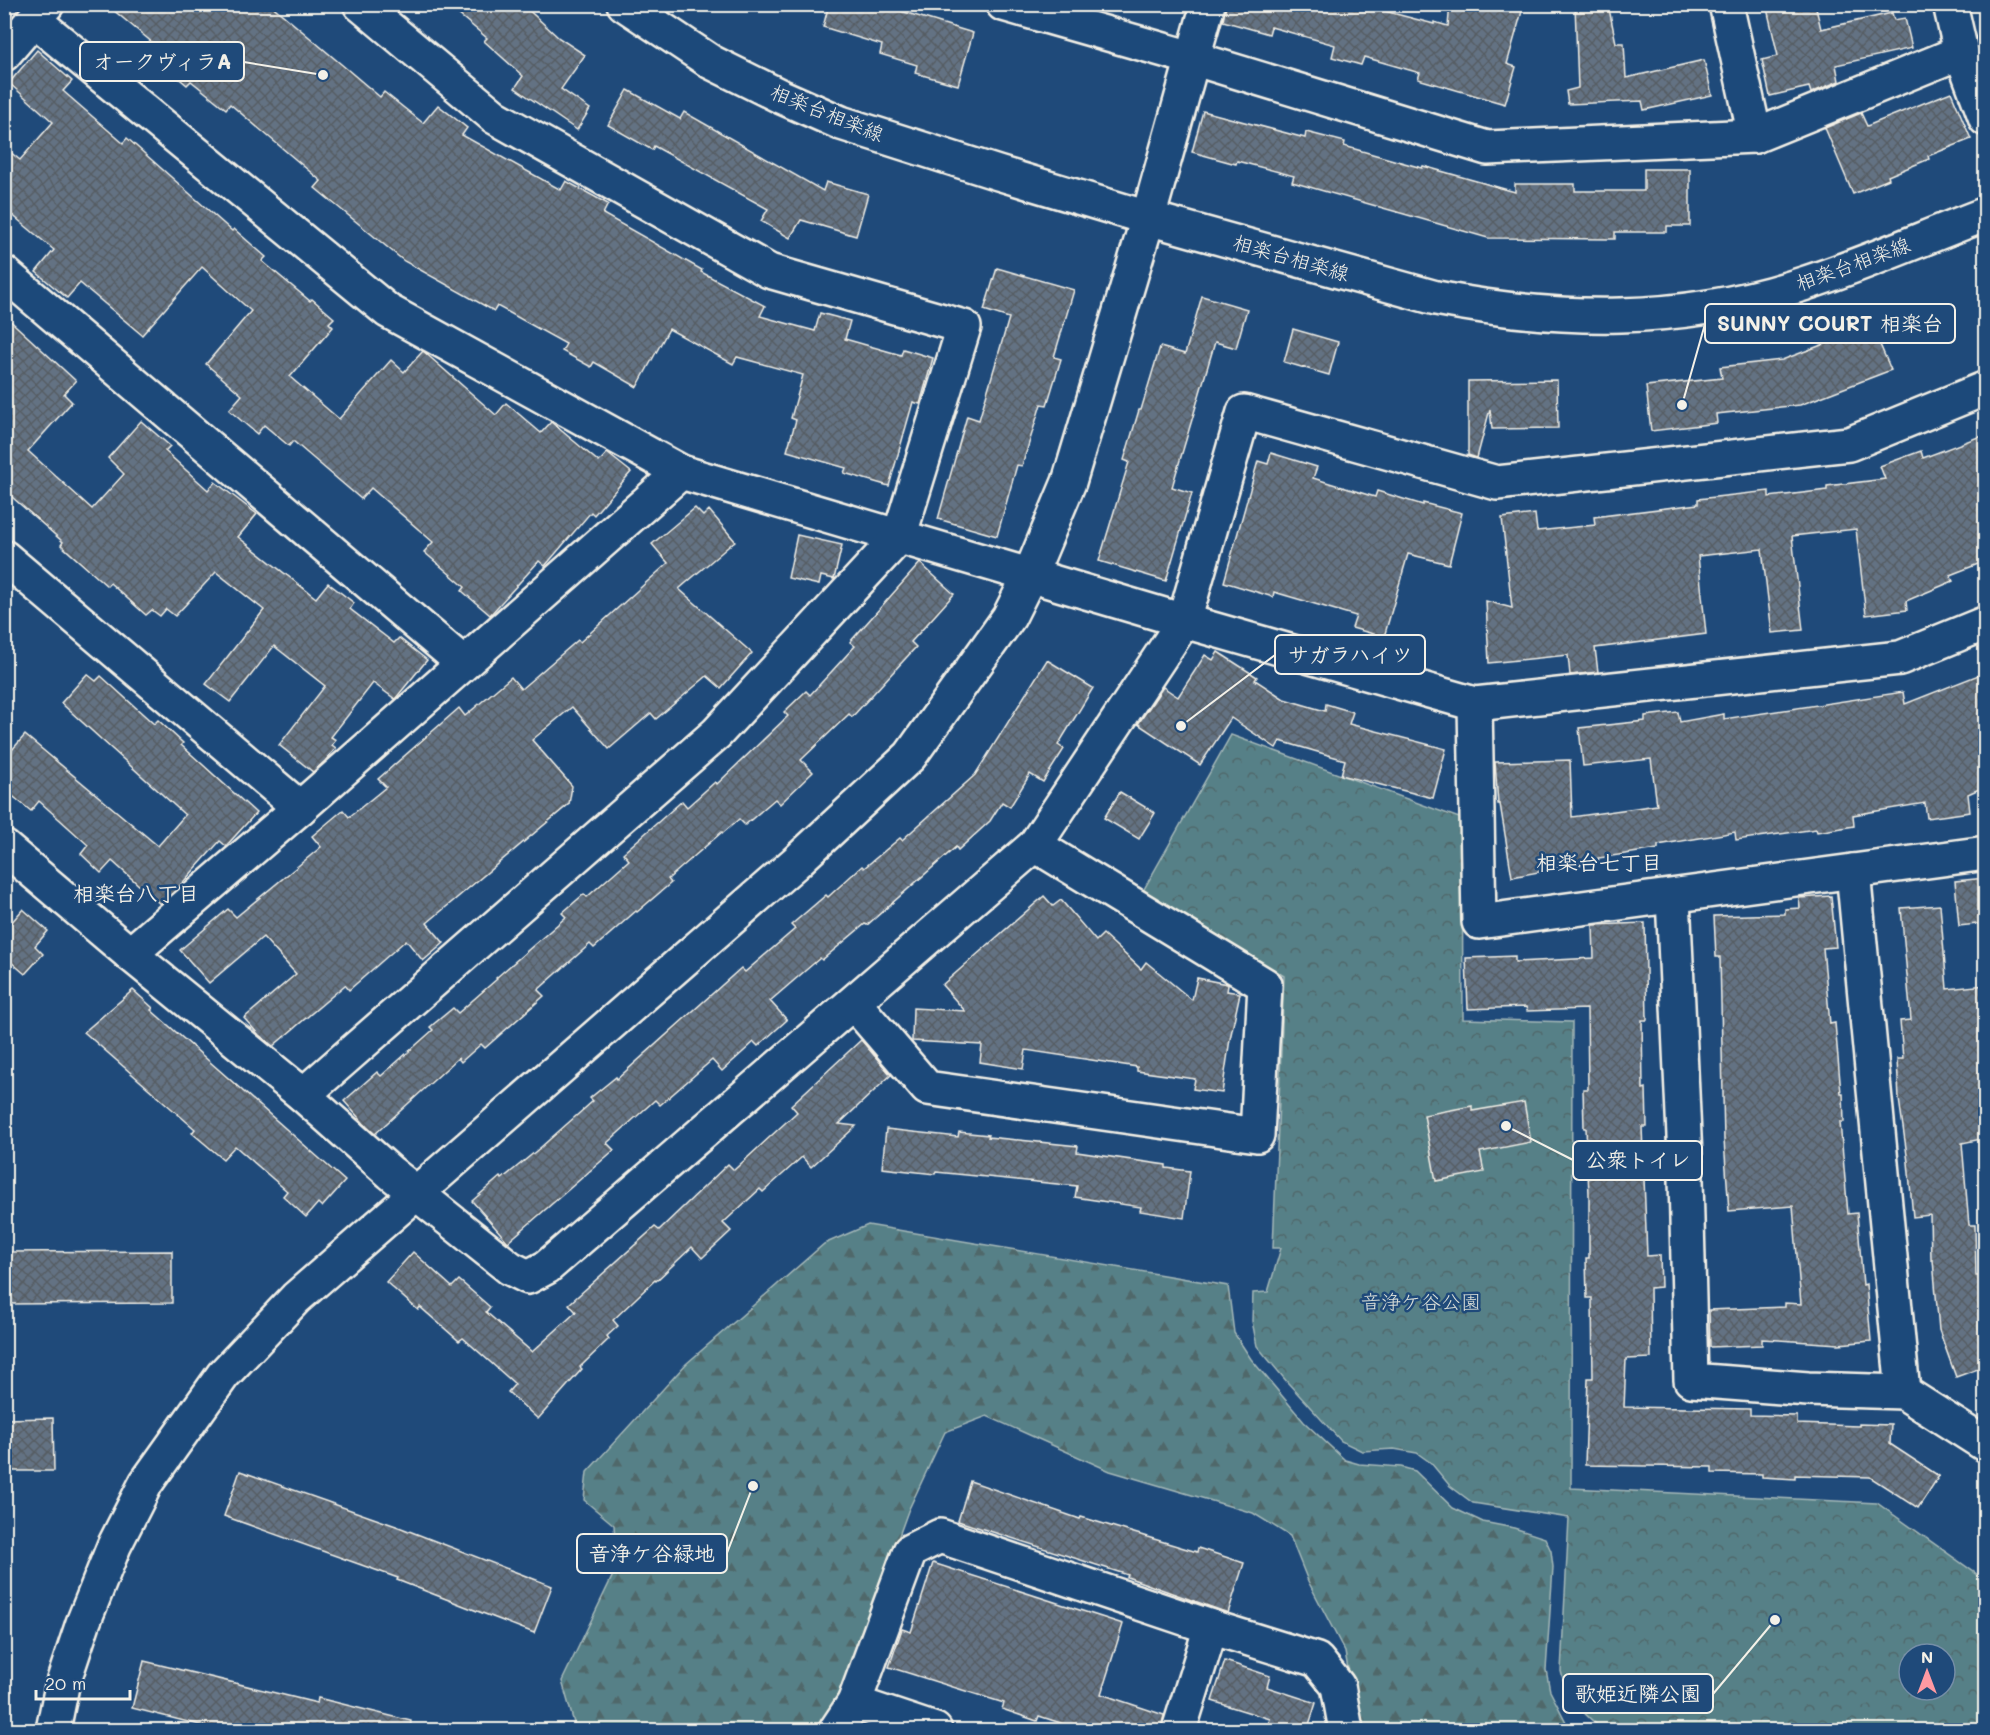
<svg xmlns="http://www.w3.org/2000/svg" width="1990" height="1735" font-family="Mali,'Klee One',sans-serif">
	<defs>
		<pattern id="forest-firs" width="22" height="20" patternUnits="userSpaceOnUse" patternTransform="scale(1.5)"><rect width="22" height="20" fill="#568087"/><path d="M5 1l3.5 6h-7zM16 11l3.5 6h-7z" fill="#50676a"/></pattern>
		<pattern id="park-crowns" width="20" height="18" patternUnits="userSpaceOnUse" patternTransform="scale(1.5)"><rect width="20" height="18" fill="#568087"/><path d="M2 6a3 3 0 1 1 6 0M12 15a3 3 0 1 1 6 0" fill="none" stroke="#50676a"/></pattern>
		<pattern id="building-cross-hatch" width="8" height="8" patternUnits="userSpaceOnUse" patternTransform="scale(1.5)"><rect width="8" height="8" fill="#647283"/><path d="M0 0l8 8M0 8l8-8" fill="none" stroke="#565d64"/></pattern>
	</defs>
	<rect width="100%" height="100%" fill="#1f4a7a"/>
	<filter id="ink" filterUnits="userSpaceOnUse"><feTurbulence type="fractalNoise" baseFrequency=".0167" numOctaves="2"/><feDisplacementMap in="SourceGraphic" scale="12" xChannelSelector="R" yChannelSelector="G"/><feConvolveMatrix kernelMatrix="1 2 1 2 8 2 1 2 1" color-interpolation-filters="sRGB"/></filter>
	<g filter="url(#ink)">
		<path fill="url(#forest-firs)" stroke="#a5b8b8" stroke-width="1.5" d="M868 1225 1228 1286 1234 1333 1251 1359 1304 1422 1345 1460 1359 1464 1401 1467 1415 1471 1453 1508 1483 1522 1514 1528 1545 1538 1551 1551 1553 1567 1546 1670 1550 1691 1566 1722 1577 1730H1359L1345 1652 1308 1581 1290 1536 1253 1513 1110 1471 987 1416 945 1432 908 1511 843 1690 816 1730H576L562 1681 612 1577 611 1554 615 1539 614 1525 584 1500 587 1472 686 1364 824 1244Z"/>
		<path fill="url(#park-crowns)" stroke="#a5b8b8" stroke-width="1.5" fill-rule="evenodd" d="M1231 735 1462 819 1463 1019 1572 1022 1571 1488 1877 1503 1985 1580V1730H1603C1583 1713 1566 1698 1561 1671L1569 1518 1473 1503 1450 1486 1431 1463 1417 1453 1394 1449 1362 1451 1341 1441 1288 1383 1257 1346 1252 1321 1253 1293 1268 1292 1281 1248H1273L1284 976 1143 891ZM1909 1654H1945V1690H1909Z"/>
		<g fill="url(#building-cross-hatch)" stroke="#f4f1e8" stroke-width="1.5">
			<path d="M106 4H270L380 97 384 92 423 123 438 105 467 128 462 135 561 190 566 181 608 204 603 214 702 270 701 272 765 306 760 316 815 331 820 313 850 321 845 339 901 355 903 349 933 358 920 404 913 402 889 486 844 473 846 468 787 451 796 420 791 418 803 375 737 357 733 364 669 329 637 387 594 362 591 367 562 351 566 344 497 306 494 311 404 261 315 188 321 181 230 104 226 109 191 81 187 85 158 61 165 53Z"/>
			<path d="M446 4H522L559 38 585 55 561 89 590 109 577 130 515 88 523 76 484 41 487 38Z"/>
			<path d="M829 4H878L973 33 958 85 915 73 917 65 880 54 882 45 823 27Z"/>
			<path d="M1226 4H1379L1377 9 1434 24V22L1448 26 1450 4H1524L1507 64 1516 67 1505 104 1418 79 1420 73 1364 57 1361 65 1332 57 1335 45 1271 27 1269 34 1223 21Z"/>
			<path d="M1575 4H1608L1616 43H1624L1626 78 1704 60 1712 95 1644 110 1642 101 1568 104 1566 91 1578 88Z"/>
			<path d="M1766 4H1815L1821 29 1892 13 1894 20 1905 18 1912 48 1836 65 1839 81 1811 93 1809 87 1770 96 1762 60 1778 56Z"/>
			<path d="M37 50 72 81 63 91 123 143 127 138 232 231 234 229 266 257 262 261 310 301 312 299 334 318 329 323 333 327 290 377 339 419 391 360 404 372 423 351 496 415 506 403 541 433 551 422 599 462 607 453 631 472 594 515 591 512 545 566 539 561 490 615 462 591 465 587 424 552 433 542 371 488 361 499 293 441 289 446 264 425 257 434 229 410 242 395 206 364 251 311 202 267 142 335 80 283 67 298 36 272 54 250 4 208V147L20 160 53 122 9 83Z"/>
			<path d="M628 90 680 119 684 112 823 191 826 182 868 194 856 236 801 220 790 238 761 221 768 209 654 146 652 150 608 125Z"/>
			<path d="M1951 92 1971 139 1928 156 1929 159 1888 176 1889 179 1853 194 1825 128 1861 113 1867 126Z"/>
			<path d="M1203 111 1305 138 1306 132 1345 142 1344 146 1422 168 1423 166 1515 192V184H1575V191H1644V169H1690V226H1667V232H1615V239L1488 238 1292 182 1294 176 1237 161 1236 164 1192 152Z"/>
			<path d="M997 268 1074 290 1054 357 1061 359 1047 405 1041 404 1022 466 1017 465 997 536 938 519 967 416 979 420 1009 318 984 310Z"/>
			<path d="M1202 296 1247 309 1236 348 1215 342 1172 487 1192 493 1166 581 1099 561 1129 462 1124 460 1139 410H1141L1160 347 1185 354Z"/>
			<path d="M4 315 76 381 64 394 72 402 28 451 92 509 124 474 108 458 141 421 170 446 165 451 208 490 215 482 257 514 238 537 316 598 328 583 354 603 350 609 394 643 399 638 427 660 395 699 373 683 331 737 336 740 332 745 336 748 325 761 313 772 279 745 325 686 274 646 230 702 206 684 264 610 216 572 175 616 166 609 160 616 152 610 146 615 110 583 107 586 61 545 63 542 4 490Z"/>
			<path d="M1872 326 1891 370 1800 405 1716 414 1717 423 1651 431 1646 386 1722 378 1720 367 1782 360Z"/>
			<path d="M1293 329 1338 342 1329 375 1284 362Z"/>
			<path d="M1557 380 1558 428 1492 429 1490 409 1477 458 1468 455V381Z"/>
			<path d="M1986 434V561L1950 575 1953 581 1906 601 1907 610 1866 615 1856 529 1792 536 1803 630 1772 633 1762 549 1698 556 1706 634 1595 648 1598 672 1570 675 1568 655 1489 663 1486 601 1512 608 1502 518 1535 514 1537 531 1595 525 1594 517 1698 504V499L1769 491V497L1827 490V486L1885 479 1880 466 1921 451 1923 458Z"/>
			<path d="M1271 453 1317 467 1313 478 1375 497 1377 491 1423 505V503L1462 513 1449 564 1408 554 1384 637 1352 628 1356 616 1274 592 1273 597 1224 582 1258 461 1268 464Z"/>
			<path d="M695 508 703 516 709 510 735 541 679 589 752 653 721 688 707 676 656 719 651 713 609 749 572 707 532 740 572 786 569 804 427 923 444 943 423 961 406 940 349 990 345 985 273 1046 259 1035 244 1018 296 974 263 937 209 983 180 950 228 909 236 917 321 847 312 836 343 810 349 817 386 787 378 779 459 708 465 716 511 677 521 689 578 640 580 642 668 563 652 544Z"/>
			<path d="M797 535 842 545 834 579 821 576 819 585 788 578Z"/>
			<path d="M920 563 954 594 911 642 916 647 852 717 849 714 801 760 813 772 780 804 775 799 745 825 739 819 723 833 722 832 668 879 671 883 637 912 636 911 594 948 590 944 538 990 544 996 485 1048 481 1044 461 1062 458 1058 375 1134 367 1127 344 1101 377 1072 381 1076 433 1030 430 1027 453 1008 458 1013 497 979 496 978 566 917 562 913 584 894 587 897 629 860 623 853 682 801 687 807 715 782 717 784 788 716 784 712 806 691 810 695 855 646 850 642Z"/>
			<path d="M1218 652 1257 677 1255 680 1284 699 1325 711 1326 704 1353 712 1349 724 1446 749 1433 798 1341 775 1345 760 1280 741 1276 748 1231 718 1200 765 1138 724 1163 687 1178 697 1205 655 1213 660Z"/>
			<path d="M1047 660 1093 688 1058 745 1064 749 1043 782 1030 774 1010 807 1002 802 990 821 958 850 956 847 867 925 865 924 822 960 820 958 770 1001 787 1020 758 1046 754 1042 722 1071 712 1060 660 1105 655 1100 607 1143 614 1150 508 1242 472 1201 500 1177 502 1179 541 1147 593 1101 590 1098 616 1077 617 1079 741 968 745 972 795 929 791 925 826 895 828 897 862 866 864 868 900 838 902 840 975 775Z"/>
			<path d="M1986 672V786L1968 794 1970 812 1927 818 1925 803 1853 815 1854 826 1817 832 1816 829 1736 840 1735 832 1658 845V849L1598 858 1599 862 1544 870V871L1512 877 1500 804H1498L1495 762 1570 760 1572 817 1657 805 1651 759 1583 766 1579 728 1645 721V716L1678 712 1680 722 1724 714V719L1903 692 1905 704Z"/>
			<path d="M87 674 96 681 101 676 154 724 158 720 183 743 181 745 256 813 226 846 220 841 176 890 160 904 112 861 101 873 81 854 88 845 39 801 31 811 4 789V759L25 735 158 846 185 815 61 703Z"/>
			<path d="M1120 792 1155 813 1139 839 1104 818Z"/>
			<path d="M1986 878V923L1959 926 1955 881Z"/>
			<path d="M1044 896 1053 906 1061 900 1096 941 1103 934 1141 969 1146 962 1192 1000 1197 978 1227 984 1228 985 1227 991 1240 993 1230 1039 1222 1093 1193 1089 1195 1079 1137 1071V1067L1026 1050 1023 1069 980 1062 982 1045 912 1041 913 1008 965 1011 942 985Z"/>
			<path d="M1831 896 1836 947 1823 948 1830 1024 1835 1023 1841 1093H1843L1844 1122H1840L1848 1214 1857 1213 1863 1285 1866 1284 1871 1341 1839 1344 1762 1339V1345L1710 1347 1709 1310 1785 1307V1303L1801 1304 1793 1206 1729 1211 1724 1140 1720 957H1716L1714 916 1785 914V909L1800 908 1799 898Z"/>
			<path d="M1940 905 1947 989 1986 985V1138L1962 1143 1969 1225H1975L1976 1276H1986V1366L1956 1377 1939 1330 1933 1260H1931L1930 1215 1913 1217 1908 1162 1899 1099 1897 1059H1903L1900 1021 1911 1020 1901 908Z"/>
			<path d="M23 909 48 931 35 946 43 954 25 974 4 956V931Z"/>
			<path d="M1645 923 1647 1020H1642L1643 1089 1646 1088 1647 1127H1642L1647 1256 1660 1255 1661 1287 1650 1288 1651 1358 1626 1359 1624 1407 1750 1409V1415L1797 1416V1424L1859 1426V1424L1891 1425 1890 1444 1939 1476 1918 1508 1870 1477 1795 1475V1479L1762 1477V1474L1712 1473V1467L1585 1465 1588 1378H1593L1592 1298H1587L1586 1258H1589V1194L1586 1128H1584L1583 1089H1588L1587 1009 1527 1011 1526 1007 1468 1009 1466 958 1515 956V962L1594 958 1593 925Z"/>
			<path d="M133 990 153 1008 151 1010 345 1181 322 1207 318 1203 306 1217 283 1196 287 1191 235 1146 223 1159 192 1133 195 1129 84 1032Z"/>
			<path d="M861 1040 891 1075 839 1124 856 1126 811 1167 802 1157 763 1192 760 1189 723 1223 731 1231 702 1258 692 1247 656 1281 655 1280 613 1320 618 1326 607 1336 609 1339 580 1367 582 1369 538 1419 508 1392 515 1384 463 1338 459 1341 420 1307 418 1310 386 1282 413 1252 452 1287 459 1280 490 1307 486 1312 532 1352 576 1312 569 1304 655 1227 659 1230 728 1164 734 1170 797 1112 791 1105Z"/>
			<path d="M1524 1102 1531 1142 1480 1152 1484 1172 1436 1181 1424 1115 1472 1106V1111Z"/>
			<path d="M886 1129 958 1137 959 1132 989 1135 988 1137 1078 1146 1077 1152 1166 1165V1168L1190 1171 1184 1218 1140 1211 1141 1207 1075 1197 1077 1186 936 1172 935 1174 882 1168Z"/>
			<path d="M172 1251V1303L4 1304V1252Z"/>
			<path d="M53 1418 54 1471H4V1419Z"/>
			<path d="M240 1471 396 1526 552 1586 534 1633 397 1580 398 1578 224 1516Z"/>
			<path d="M970 1481 1080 1519 1081 1517 1197 1552 1198 1548 1244 1563 1228 1613 1127 1577 1128 1575 958 1521Z"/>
			<path d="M933 1563 1123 1624 1101 1694 1164 1715 1161 1731H1085L1039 1716 1037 1721 1002 1709 1004 1703 889 1667 902 1629 911 1632Z"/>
			<path d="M144 1661 317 1703 318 1698 411 1721 410 1731H224L132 1708Z"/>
			<path d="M1225 1661 1270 1676 1267 1687 1316 1703 1307 1731H1266L1270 1719 1212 1701Z"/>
		</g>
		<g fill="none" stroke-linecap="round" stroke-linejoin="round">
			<g stroke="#f4f1e8" stroke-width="38">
				<g id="minor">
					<path d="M1003 4 1192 58 1487 148 1755 136"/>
					<path d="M1726 4 1755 136 1961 52 1986 119"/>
					<path d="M1950 4 1961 52"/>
					<path d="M34 20 388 311 681 472 1184 621 1475 704 1900 658 1986 623"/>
					<path d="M4 54 47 4"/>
					<path d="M1148 218 1208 4"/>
					<path d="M4 273 463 663"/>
					<path d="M4 557 300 808"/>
					<path d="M1475 704 1479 922 1986 853"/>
					<path d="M4 847 130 954 303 1095 391 1173 510 1268 528 1277 547 1267 1035 845 1184 621 1244 412 1497 483 1849 444 1986 388"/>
					<path d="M1853 871 1903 1392"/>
					<path d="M1673 897 1686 1179 1691 1380 1808 1389 1903 1392 1986 1445"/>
					<path d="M130 954 300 808 681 472"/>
					<path d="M854 1003 927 1088 1257 1135 1265 985 1035 845"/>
					<path d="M303 1095 717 733 899 537 964 327 769 271 495 117 360 4"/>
					<path d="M854 1703 935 1730"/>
					<path d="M836 1730 854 1703 910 1551 940 1536 1211 1627"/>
					<path d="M1179 1730 1211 1627 1317 1660 1338 1686 1346 1730"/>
				</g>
			</g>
			<g stroke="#f4f1e8" stroke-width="38">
				<path id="tertiary" d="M53 1730 62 1686 83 1623 114 1546 146 1483 223 1375 296 1298 795 863 910 756 1009 617 1030 575 1069 482 1148 218"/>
			</g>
			<g stroke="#f4f1e8" stroke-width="38">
				<path id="secondary" d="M624 4 711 62 782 97 841 123 998 173 1148 218 1436 298C1561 322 1681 324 1803 284 1865 264 1925 237 1986 214"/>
			</g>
			<use href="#minor" stroke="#1f4a7a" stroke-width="33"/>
			<use href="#tertiary" stroke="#1f4a7a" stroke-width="33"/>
			<use href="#secondary" stroke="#1f4a7a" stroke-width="33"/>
		</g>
	</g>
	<g text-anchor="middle" stroke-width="5" stroke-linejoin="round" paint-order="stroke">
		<g font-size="20" fill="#f4f1e8" stroke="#1f4a7a">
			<text transform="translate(827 113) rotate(22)" y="7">相楽台相楽線</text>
			<text transform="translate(1291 258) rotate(16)" y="7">相楽台相楽線</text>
			<text transform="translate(1853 264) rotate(-20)" y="7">相楽台相楽線</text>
		</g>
		<g font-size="20" fill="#dce0d9" stroke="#1f4a7a">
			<text x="1421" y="1309">音浄ケ谷公園</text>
		</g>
		<g font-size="21" font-weight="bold" fill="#f4f1e8" stroke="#1f4a7a">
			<text x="1599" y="870">相楽台七丁目</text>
			<text x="136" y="901">相楽台八丁目</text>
		</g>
	</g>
	<path fill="none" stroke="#f4f1e8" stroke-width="2" d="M323 75L244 62M1682 405L1705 324M1181 726L1275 655M1506 1126L1573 1160M753 1486L727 1553M1775 1620L1713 1694"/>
	<g fill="#f4f1e8" stroke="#1f4a7a" stroke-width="2">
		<circle cx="323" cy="75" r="6"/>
		<circle cx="1682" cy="405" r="6"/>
		<circle cx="1181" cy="726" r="6"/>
		<circle cx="1506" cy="1126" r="6"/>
		<circle cx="753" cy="1486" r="6"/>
		<circle cx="1775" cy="1620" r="6"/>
	</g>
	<g fill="#1f4a7a" stroke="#f4f1e8" stroke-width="2">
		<rect x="80" y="42" width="164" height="39" rx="6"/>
		<rect x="1705" y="304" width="250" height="39" rx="6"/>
		<rect x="1275" y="635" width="150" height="39" rx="6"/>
		<rect x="1573" y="1141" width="129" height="39" rx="6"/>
		<rect x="577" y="1534" width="150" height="39" rx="6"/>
		<rect x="1563" y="1674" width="150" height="39" rx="6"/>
	</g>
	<g font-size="21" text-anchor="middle" font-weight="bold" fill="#f4f1e8">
		<text x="162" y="69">オークヴィラA</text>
		<text x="1830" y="331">SUNNY COURT 相楽台</text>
		<text x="1350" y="662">サガラハイツ</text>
		<text x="1638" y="1167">公衆トイレ</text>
		<text x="652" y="1561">音浄ケ谷緑地</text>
		<text x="1638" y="1701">歌姫近隣公園</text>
	</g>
	<rect width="1990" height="1735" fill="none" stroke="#1f4a7a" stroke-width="24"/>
	<rect x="12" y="12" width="1966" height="1711" fill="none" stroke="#f4f1e8" stroke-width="2" filter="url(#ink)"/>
	<g transform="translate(1927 1672)"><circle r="28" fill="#1f4a7a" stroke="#748da6" stroke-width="1.5"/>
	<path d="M0-4.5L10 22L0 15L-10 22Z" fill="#ff9aa2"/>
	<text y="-9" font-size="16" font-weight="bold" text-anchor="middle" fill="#f4f1e8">N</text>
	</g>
	<path d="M36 1690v9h94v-9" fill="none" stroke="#f4f1e8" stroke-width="3"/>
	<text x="45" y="1690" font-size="18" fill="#f4f1e8" stroke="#1f4a7a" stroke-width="4.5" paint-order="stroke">20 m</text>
</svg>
